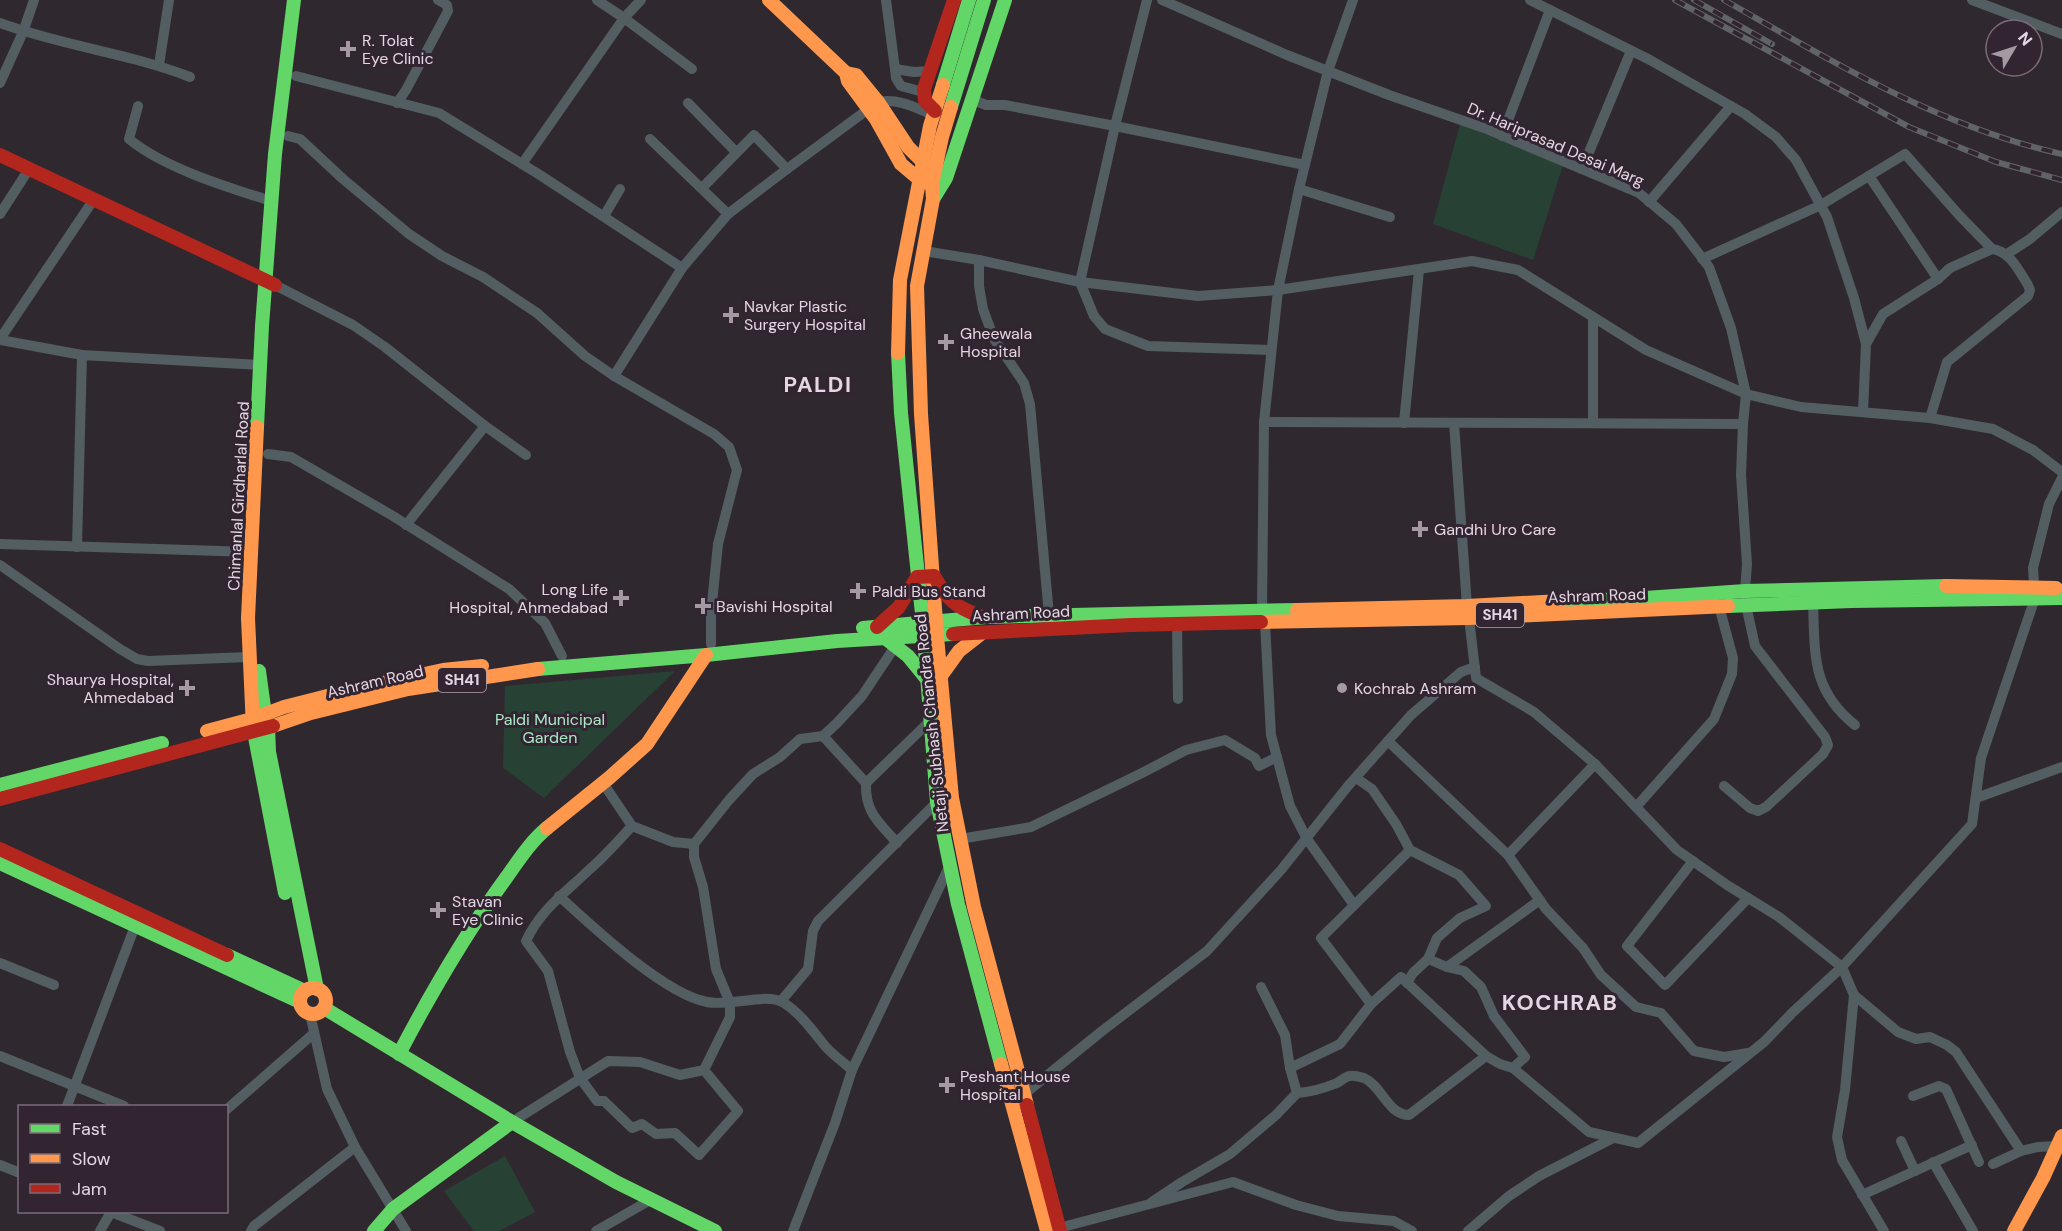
<svg xmlns="http://www.w3.org/2000/svg" width="2062" height="1231" font-family="'DM Sans',sans-serif">
	<rect width="100%" height="100%" fill="#30282f"/>
	<g fill="#274234">
		<path d="M1460 124 1563 165 1533 260 1433 224Z"/>
		<path d="M675 671 544 798 503 768 505 686Z"/>
		<path d="M505 1156 535 1212 499 1231H474L444 1191Z"/>
	</g>
	<g fill="none" stroke-linecap="round" stroke-linejoin="round">
		<g stroke="#525e61" stroke-width="10">
			<path d="M597 0 624 18 641 0"/>
			<path d="M886 0 895 69"/>
			<path d="M1147 0 1115 126 1080 282 1094 316 1105 329 1148 346 1271 350"/>
			<path d="M1162 0 1287 55 1389 95 1484 128 1639 193 1676 224 1709 267 1731 328 1746 394 1743 424 1741 475 1747 564 1745 591 1746 605 1755 646 1825 737 1828 745 1823 754 1766 807 1758 811 1750 808 1724 786"/>
			<path d="M1353 0 1328 71 1299 189 1278 290 1264 422 1262 611 1265 623 1271 735 1290 806 1307 839 1354 905"/>
			<path d="M1530 0 1650 60 1745 114 1776 137 1796 160 1827 217 1854 298 1866 344 1863 412"/>
			<path d="M1972 0 2062 34"/>
			<path d="M0 23C62 46 128 53 190 77"/>
			<path d="M159 65 169 0"/>
			<path d="M296 76 439 113 540 175 682 268"/>
			<path d="M0 83 23 32 34 0"/>
			<path d="M923 92 901 86 896 78 895 69 914 72 930 71"/>
			<path d="M971 99 986 105H1005L1115 126 1305 165"/>
			<path d="M397 103 406 90 448 11 447 5 438 0"/>
			<path d="M688 103 736 152"/>
			<path d="M138 106 129 139C164 168 227 187 271 201"/>
			<path d="M288 136 300 139 343 179 409 234 442 256 483 277 537 313 585 356 614 376 714 434 729 447 737 470 718 544 711 613V644"/>
			<path d="M1502 136 1550 10"/>
			<path d="M650 139 728 214"/>
			<path d="M522 164 624 18 692 69"/>
			<path d="M787 169 878 102C898 98 916 108 933 115"/>
			<path d="M1582 169 1631 51"/>
			<path d="M1869 176 1938 279"/>
			<path d="M1299 189 1390 217"/>
			<path d="M1649 202 1731 106"/>
			<path d="M0 214 29 169"/>
			<path d="M604 216 620 189"/>
			<path d="M924 251 979 260 1080 282 1198 296 1278 290 1472 261 1518 270 1646 350 1746 394 1801 407 1930 418 1993 429 2033 450 2062 472"/>
			<path d="M2007 254 2030 239 2062 212"/>
			<path d="M1702 259 1821 205 1905 154 1959 215 1992 249"/>
			<path d="M979 260V286L983 309 994 339 1024 383 1030 404 1049 615"/>
			<path d="M275 285 353 325 385 347 485 426 526 455"/>
			<path d="M1593 317V423"/>
			<path d="M0 339 94 199"/>
			<path d="M0 340 82 355"/>
			<path d="M1866 344 1883 314 1938 279 1950 268 1992 249C2010 251 2019 271 2028 285L2030 290 2028 296 1947 362 1930 418"/>
			<path d="M614 376 682 268 728 214 787 169 754 135 702 188"/>
			<path d="M1264 422 1743 424"/>
			<path d="M1404 423 1419 270"/>
			<path d="M1454 423 1467 606"/>
			<path d="M268 454 291 457 393 516 509 589 545 623 562 656"/>
			<path d="M406 525 485 426"/>
			<path d="M0 544 251 552"/>
			<path d="M77 547 82 355 261 365"/>
			<path d="M0 565 120 649 137 659 148 661 248 657"/>
			<path d="M1813 602C1815 654 1811 690 1855 725"/>
			<path d="M1469 618 1476 678 1534 712 1595 764 1677 850 1727 885 1779 917 1842 967 1854 995 1845 1090 1837 1137 1842 1160 1884 1231"/>
			<path d="M1177 624 1178 699"/>
			<path d="M823 736 866 783 930 721"/>
			<path d="M1388 741 1508 855 1546 909 1583 948 1601 975 1636 1007 1661 1013 1694 1051 1724 1057 1748 1053"/>
			<path d="M603 783 632 826 673 842 694 844 729 800 753 774 780 757 800 739 823 736 837 723 862 696 896 645"/>
			<path d="M866 783C865 813 879 822 897 843"/>
			<path d="M1976 798 2062 767"/>
			<path d="M1636 807 1714 719 1732 674 1733 658 1719 606"/>
			<path d="M632 826C619 840 605 856 590 869 565 893 541 909 526 941L548 971 570 1052 580 1078 597 1101H604L632 1128 642 1124 656 1134 675 1133 699 1155 738 1111 704 1070"/>
			<path d="M960 839 1031 827 1142 773 1186 750 1225 740 1255 758 1259 766 1277 757"/>
			<path d="M1508 855 1595 764"/>
			<path d="M1693 861 1627 946 1665 985 1748 898"/>
			<path d="M559 896C592 926 664 994 707 1002 730 1007 766 992 784 1003 800 1013 813 1031 825 1046 833 1055 843 1062 852 1070L835 1123 793 1231"/>
			<path d="M1428 959 1447 967 1464 971 1481 987 1494 1016 1525 1057 1513 1068"/>
			<path d="M0 963 54 985"/>
			<path d="M1447 967 1540 900"/>
			<path d="M1407 983 1413 973 1428 959 1437 938 1460 918 1486 906 1459 875 1410 850"/>
			<path d="M1261 987 1285 1035 1290 1068"/>
			<path d="M1854 995 1898 1032 1916 1039 1930 1037 1947 1045 1956 1052 2021 1151 2038 1147 2058 1146"/>
			<path d="M781 1001 808 969 813 931 818 921 937 802"/>
			<path d="M1371 1004 1401 977 1486 1056 1500 1064 1513 1068 1589 1132 1638 1143 1764 1042 1793 1012 1842 967 1972 824 1981 758 2035 598 2033 568 2049 504 2062 478"/>
			<path d="M310 1014 327 1089 355 1147 406 1231"/>
			<path d="M0 1056 124 1106"/>
			<path d="M852 1070 950 865"/>
			<path d="M1297 1093C1311 1092 1325 1088 1337 1083 1341 1081 1346 1076 1350 1076 1352 1075 1361 1077 1364 1078 1382 1086 1388 1115 1409 1115L1486 1056"/>
			<path d="M1023 1095 1102 1031 1207 951 1281 870 1348 786 1411 715 1461 672 1475 667"/>
			<path d="M1913 1096 1939 1086 1946 1089 1979 1162"/>
			<path d="M67 1106 135 926"/>
			<path d="M226 1110 313 1034"/>
			<path d="M512 1122 608 1061 640 1062 680 1075 704 1070 730 1017V1003L716 969 703 887 694 857V844"/>
			<path d="M1901 1141 1915 1171"/>
			<path d="M1933 1162 1973 1231"/>
			<path d="M1993 1164 2021 1151"/>
			<path d="M0 1165 20 1173"/>
			<path d="M1862 1195 1972 1145"/>
			<path d="M1152 1202 1182 1182 1230 1154 1276 1115 1297 1093 1290 1068 1340 1044 1371 1004 1321 938 1410 850 1396 824 1372 789 1356 778"/>
			<path d="M111 1212 160 1231"/>
			<path d="M1055 1229 1233 1182 1296 1205 1338 1216 1394 1221 1412 1231"/>
			<path d="M100 1231 111 1212"/>
			<path d="M251 1231 254 1226 355 1147"/>
			<path d="M596 1231 652 1199"/>
			<path d="M1468 1231 1509 1196 1539 1176 1613 1138"/>
		</g>
		<g stroke="#63d668" stroke-width="14">
			<path d="M943 85 969 0"/>
			<path d="M951 107 984 0"/>
			<path d="M933 199 946 178 1005 0"/>
			<path d="M898 353 901 413 923 623"/>
			<path d="M257 427 262 326 275 154 294 0"/>
			<path d="M1561 601 1631 599 1745 591 1946 586"/>
			<path d="M1728 606 1851 601 2062 598"/>
			<path d="M923 625 937 802 958 904 1001 1064"/>
			<path d="M863 628 986 617 1297 610"/>
			<path d="M885 638 908 656 926 678"/>
			<path d="M538 669 706 655 837 641 953 634"/>
			<path d="M259 671 266 722"/>
			<path d="M268 727 269 752 317 989"/>
			<path d="M254 732 285 893"/>
			<path d="M0 785 162 743"/>
			<path d="M0 863 300 1002"/>
			<path d="M227 955 305 991"/>
			<path d="M324 1008 512 1122 616 1182 715 1231"/>
			<path d="M399 1054C431 993 465 934 506 878 518 861 531 841 547 828"/>
			<path d="M374 1231 393 1209 512 1122"/>
		</g>
		<g stroke="#ff974d" stroke-width="14">
			<path d="M769 0 846 73 848 81 876 119 901 164 920 180 928 183"/>
			<path d="M846 73 856 75 878 102 908 147 929 168"/>
			<path d="M898 353 900 280 930 126 943 85"/>
			<path d="M1946 586 2056 588"/>
			<path d="M1297 610 1467 606 1561 601"/>
			<path d="M936 622 921 414 917 286 933 199 932 184 942 137 951 107"/>
			<path d="M1261 622 1469 618 1728 606"/>
			<path d="M936 626 952 798 974 907 1027 1105"/>
			<path d="M941 676 959 651 982 633"/>
			<path d="M273 726 311 713 408 689 538 669"/>
			<path d="M253 728 248 618 257 427"/>
			<path d="M207 731 252 719 284 707 359 688 443 670 482 666"/>
			<path d="M547 828 609 778 647 744 706 655"/>
			<circle cx="313" cy="1001" r="13"/>
			<path d="M1001 1064 1047 1231"/>
			<path d="M2014 1231 2043 1178 2062 1136"/>
		</g>
		<g stroke="#b3261e" stroke-width="14">
			<path d="M935 111 925 101 924 89 954 0"/>
			<path d="M0 155 275 285"/>
			<path d="M877 627 899 607 917 577 934 576C947 599 955 607 980 616"/>
			<path d="M953 634 1131 625 1261 622"/>
			<path d="M0 799 273 726"/>
			<path d="M0 849 227 955"/>
			<path d="M1027 1105 1060 1231"/>
		</g>
		<g stroke="#606466" stroke-width="6">
			<g id="rail">
				<path d="M1675 0 1909 127 1996 162 2062 180"/>
				<path d="M1694 0 1772 44"/>
				<path d="M1724 0C1832 61 1939 127 2062 154"/>
			</g>
		</g>
		<use href="#rail" stroke="#332432" stroke-width="4" stroke-dasharray="11" stroke-linecap="butt"/>
	</g>
	<g fill="#a49aa3" stroke="#332432" stroke-width="2">
		<path d="M345 40h6v6h6v6h-6v6h-6v-6h-6v-6h6z"/>
		<path d="M728 306h6v6h6v6h-6v6h-6v-6h-6v-6h6z"/>
		<path d="M943 333h6v6h6v6h-6v6h-6v-6h-6v-6h6z"/>
		<path d="M1417 520h6v6h6v6h-6v6h-6v-6h-6v-6h6z"/>
		<path d="M855 582h6v6h6v6h-6v6h-6v-6h-6v-6h6z"/>
		<path d="M618 589h6v6h6v6h-6v6h-6v-6h-6v-6h6z"/>
		<path d="M700 597h6v6h6v6h-6v6h-6v-6h-6v-6h6z"/>
		<path d="M184 679h6v6h6v6h-6v6h-6v-6h-6v-6h6z"/>
		<circle cx="1342" cy="688" r="6"/>
		<path d="M435 901h6v6h6v6h-6v6h-6v-6h-6v-6h6z"/>
		<path d="M944 1076h6v6h6v6h-6v6h-6v-6h-6v-6h6z"/>
	</g>
	<g text-anchor="middle" stroke-width="6" stroke-linejoin="round" paint-order="stroke">
		<g fill="#332432" stroke="#aea2ac" stroke-width="1.5">
			<rect x="1476" y="603" width="48" height="24" rx="4.5"/>
			<rect x="438" y="668" width="48" height="24" rx="4.5"/>
		</g>
		<g font-size="15" font-weight="bold" fill="#e3d8e1">
			<text x="1500" y="620">SH41</text>
			<text x="462" y="685">SH41</text>
		</g>
		<g font-size="16" fill="#e3d8e1" stroke="#332432" text-anchor="start">
			<text x="362" y="46">R. Tolat<tspan x="362" dy="18">Eye Clinic</tspan></text>
			<text x="744" y="312">Navkar Plastic<tspan x="744" dy="18">Surgery Hospital</tspan></text>
			<text x="960" y="339">Gheewala<tspan x="960" dy="18">Hospital</tspan></text>
			<text x="1434" y="535">Gandhi Uro Care</text>
			<text x="608" y="595" text-anchor="end">Long Life<tspan x="608" dy="18">Hospital, Ahmedabad</tspan></text>
			<text x="872" y="597">Paldi Bus Stand</text>
			<text x="716" y="612">Bavishi Hospital</text>
			<text x="174" y="685" text-anchor="end">Shaurya Hospital,<tspan x="174" dy="18">Ahmedabad</tspan></text>
			<text x="1354" y="694">Kochrab Ashram</text>
			<text x="452" y="907">Stavan<tspan x="452" dy="18">Eye Clinic</tspan></text>
			<text x="960" y="1082">Peshant House<tspan x="960" dy="18">Hospital</tspan></text>
		</g>
		<g font-size="16" fill="#e3d8e1" stroke="#332432">
			<text transform="translate(1556 144) rotate(23)" y="6">Dr. Hariprasad Desai Marg</text>
			<text transform="translate(238 496) rotate(-87)" y="6">Chimanlal Girdharlal Road</text>
			<text transform="translate(1597 595) rotate(-2)" y="6">Ashram Road</text>
			<text transform="translate(1021 613) rotate(-3)" y="6">Ashram Road</text>
			<text transform="translate(375 681) rotate(-13)" y="6">Ashram Road</text>
			<text transform="translate(931 723) rotate(-96)" y="6">Netaji Subhash Chandra Road</text>
		</g>
		<g font-size="16" fill="#a9eac5" stroke="#332432">
			<text x="550" y="725">Paldi Municipal<tspan x="550" dy="18">Garden</tspan></text>
		</g>
		<g font-size="22" font-weight="bold" letter-spacing="1.5" fill="#e3d8e1" stroke="#332432">
			<text x="818" y="392">PALDI</text>
			<text x="1560" y="1010">KOCHRAB</text>
		</g>
	</g>
	<rect x="18" y="1105" width="210" height="108" fill="#332432" stroke="#796c78" stroke-width="1.5"/>
	<rect x="30" y="1124" width="30" height="9" fill="#63d668" stroke="#796c78" stroke-width="1.5"/>
	<text x="72" y="1135" font-size="18" fill="#e3d8e1">Fast</text>
	<rect x="30" y="1154" width="30" height="9" fill="#ff974d" stroke="#796c78" stroke-width="1.5"/>
	<text x="72" y="1165" font-size="18" fill="#e3d8e1">Slow</text>
	<rect x="30" y="1184" width="30" height="9" fill="#b3261e" stroke="#796c78" stroke-width="1.5"/>
	<text x="72" y="1195" font-size="18" fill="#e3d8e1">Jam</text>
	<g transform="translate(2014 48) rotate(51)"><circle r="28" fill="#332432" stroke="#796c78" stroke-width="1.5"/>
	<path d="M0-4.5L10 22L0 15L-10 22Z" fill="#a49aa3"/>
	<text y="-9" font-size="16" font-weight="bold" text-anchor="middle" fill="#e3d8e1">N</text>
	</g>
</svg>
